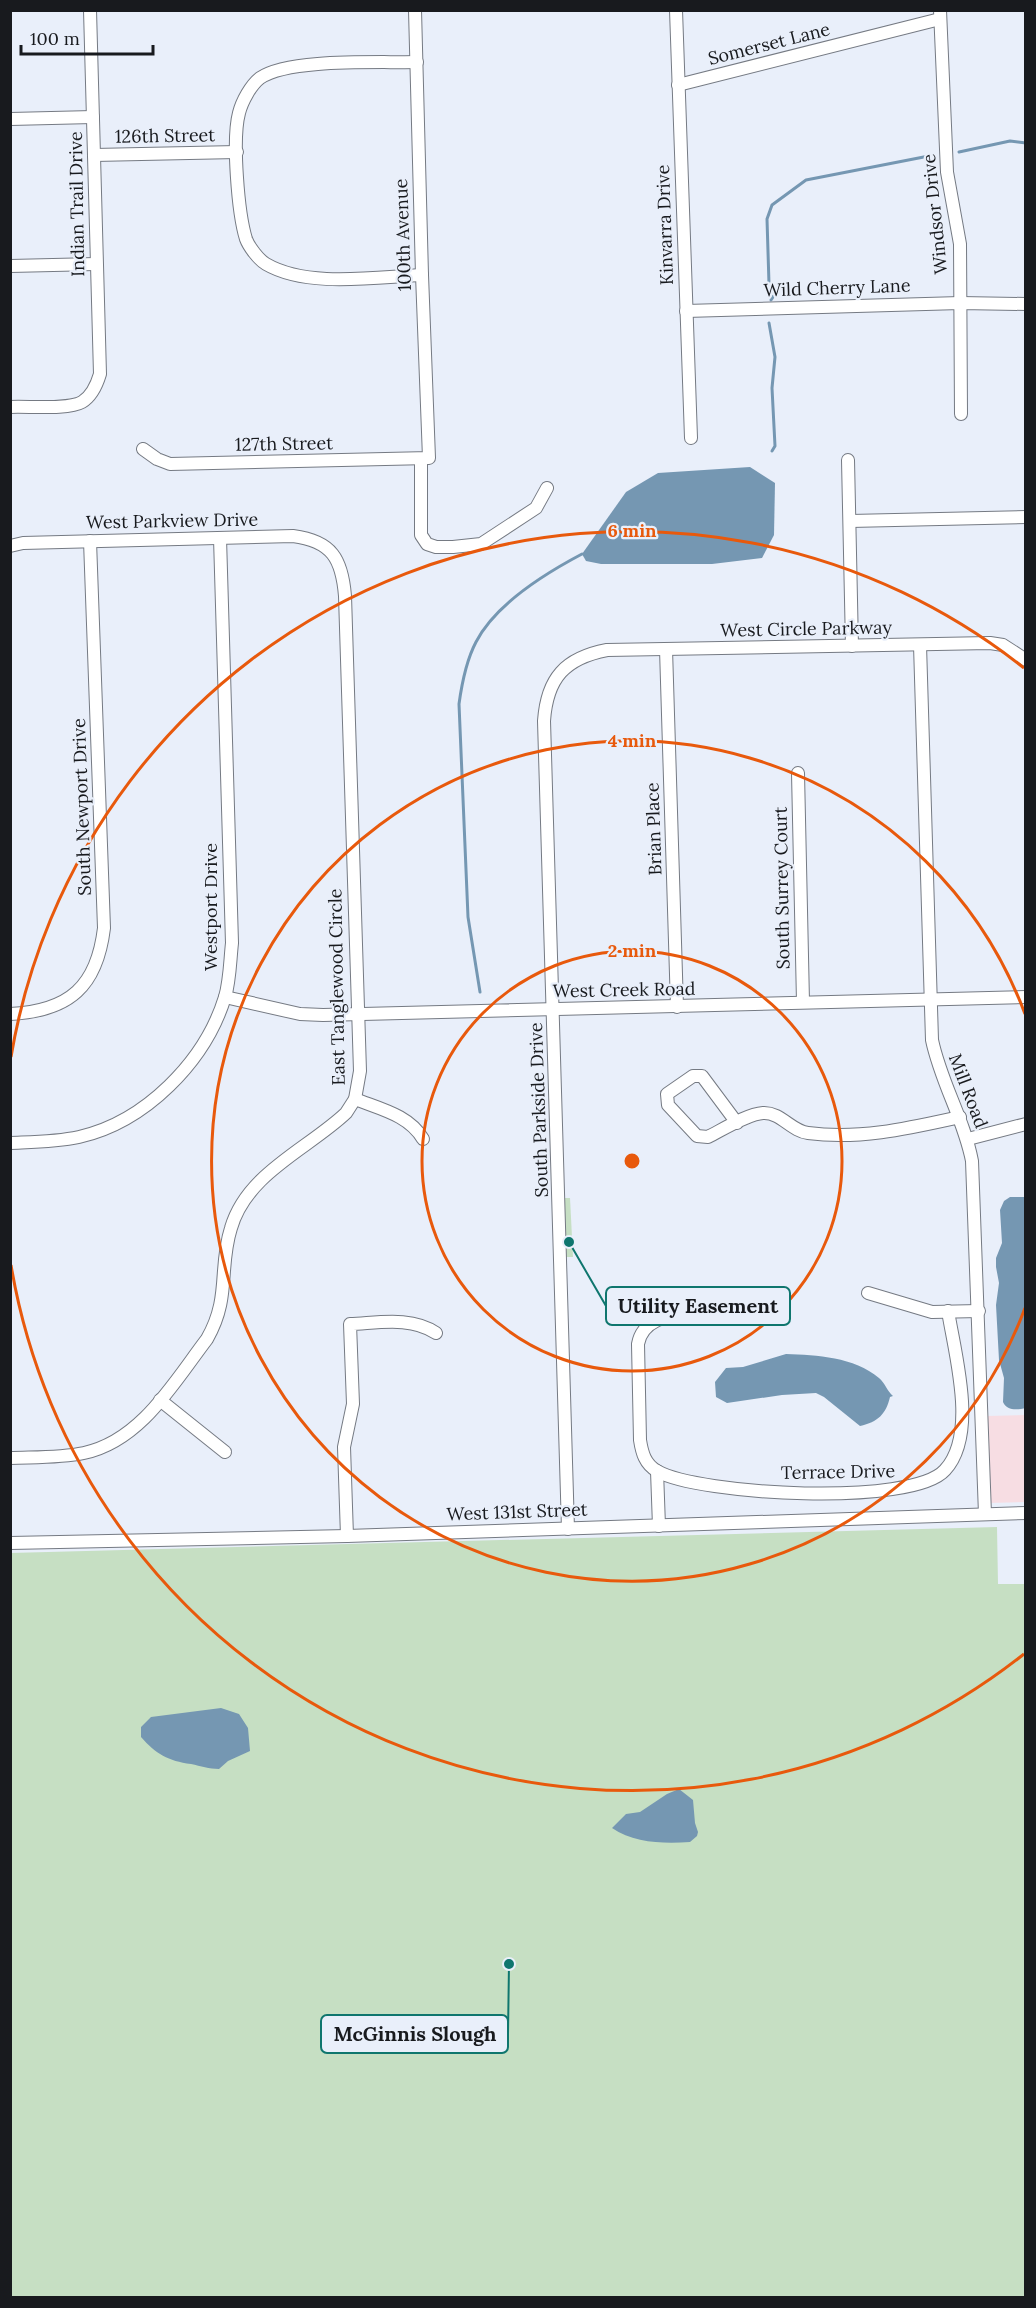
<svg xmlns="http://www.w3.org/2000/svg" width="1036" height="2308" font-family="Lora,serif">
	<rect width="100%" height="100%" fill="#e9effa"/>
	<path fill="#f7dde3" d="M1025 1415V1502L988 1503 986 1416Z"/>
	<g fill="#c6dfc3">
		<path d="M564 1198H570L573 1257H566Z"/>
		<path d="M997 1527 998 1584H1026L1025 2297H11L10 1553Z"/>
	</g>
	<g fill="#7597b2">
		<path d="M750 467 775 483 774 535 762 558 712 564H601L586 561 582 554 626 492 658 473Z"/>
		<path d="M1010 1197H1026V1408C1017 1410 1007 1411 1003 1402L1004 1378 999 1360 996 1305 999 1283 996 1267V1258L1002 1243 1000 1210 1004 1201Z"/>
		<path d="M786 1354C817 1355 854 1357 879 1378 885 1383 887 1391 893 1396L890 1397C886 1414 878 1422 860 1426L824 1397 816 1393 782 1395 727 1403 716 1397 715 1382 726 1368 743 1367Z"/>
		<path d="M221 1708 239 1714 248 1728 250 1751 228 1761 219 1769C209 1769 201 1766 191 1764 168 1761 156 1754 141 1737V1727L151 1717Z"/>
		<path d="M679 1789 693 1800 695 1823 698 1832 697 1836 690 1842C664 1844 634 1843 612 1828L626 1814 640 1812 667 1794Z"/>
	</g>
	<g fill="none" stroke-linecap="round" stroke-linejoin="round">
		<g stroke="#7597b2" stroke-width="3">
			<path d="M959 152 1010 141 1026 143"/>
			<path d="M771 300 775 294 774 289 769 284 767 219 772 205 806 180 934 155"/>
			<path d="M769 323 775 357 772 388 775 446 772 451"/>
			<path d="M480 992 468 917 459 704C462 682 466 661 476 642 495 605 546 573 582 554"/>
		</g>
		<g stroke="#757a83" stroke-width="14">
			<g id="minor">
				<path d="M676 10 691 438"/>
				<path d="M940 10 947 172 960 244 961 414"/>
				<path d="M417 62C379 63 289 58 260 78 251 85 242 101 239 113 232 139 238 213 246 239 249 247 259 260 266 264 307 288 375 277 422 275"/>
				<path d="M678 85 940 19"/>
				<path d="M10 119 93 117"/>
				<path d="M94 155 237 152"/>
				<path d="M10 266 96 264"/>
				<path d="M686 311 960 303 1026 304"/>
				<path d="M10 407C28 406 68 410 82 402 92 396 97 384 100 374L90 10"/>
				<path d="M143 449 157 459 170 464 429 458 422 275 415 10"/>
				<path d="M421 459V535L427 544 436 547H453L481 544 536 508 547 488"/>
				<path d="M848 460 852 646"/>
				<path d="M850 521 1026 517"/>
				<path d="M10 546 23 543 293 536C332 541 342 559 345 596L360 1071 355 1099 346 1113C308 1149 247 1173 231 1228 218 1269 231 1297 207 1339 174 1382 141 1441 84 1453 60 1458 35 1457 10 1458"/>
				<path d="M920 645 932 1040C941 1083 964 1119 972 1161L985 1514"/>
				<path d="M666 649 677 1007"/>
				<path d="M798 773 803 1002"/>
				<path d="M225 997 300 1014 323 1015 1026 997"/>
				<path d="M10 1014C70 1011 97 986 104 928L90 541"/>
				<path d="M355 1099C380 1109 409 1115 423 1139"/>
				<path d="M737 1123 702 1076H693L667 1094 668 1105 697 1136 708 1137C722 1130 747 1114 763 1113 781 1112 791 1131 808 1133 860 1140 910 1128 960 1117"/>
				<path d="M968 1139 1026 1124"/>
				<path d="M10 1143C33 1142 56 1142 79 1137 145 1122 205 1062 225 997 230 980 230 961 232 943L220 538"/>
				<path d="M868 1293 932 1312 979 1311"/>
				<path d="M701 1310C678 1315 643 1315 638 1344L640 1440C642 1453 645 1464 657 1471 699 1495 912 1507 945 1470 978 1434 955 1355 948 1311"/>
				<path d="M160 1400 225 1452"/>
				<path d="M657 1471 659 1526"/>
				<path d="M568 1529 544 721C547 678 565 658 607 650L990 643 1003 645 1026 660"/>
				<path d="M347 1536 344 1447 353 1404 350 1324C378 1323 411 1316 436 1333"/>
				<path d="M10 1543 347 1536 1026 1513"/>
			</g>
		</g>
		<use href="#minor" stroke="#fff" stroke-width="12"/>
	</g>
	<g fill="none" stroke="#e8590c" stroke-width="3">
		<circle cx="632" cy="1161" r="210"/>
		<path d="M1025 1308A420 420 0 1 1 1025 1014"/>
		<path d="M1024 1654A630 630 0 0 1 11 1265M11 1057A630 630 0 0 1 1024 668"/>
	</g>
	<g text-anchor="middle" stroke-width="4.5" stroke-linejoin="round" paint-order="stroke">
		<g font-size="18" fill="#181a1e" stroke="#e9effa">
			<text transform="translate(769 44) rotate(-14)" y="6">Somerset Lane</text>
			<text transform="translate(165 136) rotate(-1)" y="6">126th Street</text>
			<text transform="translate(77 204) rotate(-91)" y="6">Indian Trail Drive</text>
			<text transform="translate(935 214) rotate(-96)" y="6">Windsor Drive</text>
			<text transform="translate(665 225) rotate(-92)" y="6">Kinvarra Drive</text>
			<text transform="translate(403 235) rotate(-92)" y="6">100th Avenue</text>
			<text transform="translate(837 288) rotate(-2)" y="6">Wild Cherry Lane</text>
			<text transform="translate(284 444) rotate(-1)" y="6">127th Street</text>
			<text transform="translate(172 521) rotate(-1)" y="6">West Parkview Drive</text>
			<text transform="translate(806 629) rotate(-1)" y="6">West Circle Parkway</text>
			<text transform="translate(82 807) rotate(-92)" y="6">South Newport Drive</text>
			<text transform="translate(654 829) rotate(-92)" y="6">Brian Place</text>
			<text transform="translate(782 888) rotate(-91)" y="6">South Surrey Court</text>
			<text transform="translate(211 907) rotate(-90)" y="6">Westport Drive</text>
			<text transform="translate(337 987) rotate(-91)" y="6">East Tanglewood Circle</text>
			<text transform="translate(624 990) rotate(-1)" y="6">West Creek Road</text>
			<text transform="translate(968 1091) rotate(69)" y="6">Mill Road</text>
			<text transform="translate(539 1110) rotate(-92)" y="6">South Parkside Drive</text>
			<text transform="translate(838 1472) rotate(-1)" y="6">Terrace Drive</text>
			<text transform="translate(517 1512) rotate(-2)" y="6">West 131st Street</text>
		</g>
	</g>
	<circle cx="632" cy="1161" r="9" fill="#e8590c" stroke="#e9effa" stroke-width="3"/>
	<g font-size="18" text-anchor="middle" font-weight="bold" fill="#e8590c" stroke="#e9effa" stroke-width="4.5" stroke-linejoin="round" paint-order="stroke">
		<text x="632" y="537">6 min</text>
		<text x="632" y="747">4 min</text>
		<text x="632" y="957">2 min</text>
	</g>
	<path fill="none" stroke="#0f766e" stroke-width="2" d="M569 1242L606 1306M509 1964L508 2034"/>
	<g fill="#0f766e" stroke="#e9effa" stroke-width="2">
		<circle cx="569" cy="1242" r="6"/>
		<circle cx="509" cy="1964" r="6"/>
	</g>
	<g fill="#e9effa" stroke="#0f766e" stroke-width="2">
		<rect x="606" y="1287" width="184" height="38" rx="6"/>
		<rect x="321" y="2015" width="187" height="38" rx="6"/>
	</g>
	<g font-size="20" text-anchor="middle" font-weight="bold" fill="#181a1e">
		<text x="698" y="1313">Utility Easement</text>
		<text x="415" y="2041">McGinnis Slough</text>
	</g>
	<rect width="1036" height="2308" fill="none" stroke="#181a1e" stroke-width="24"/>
	<path d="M21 45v9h132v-9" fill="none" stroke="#181a1e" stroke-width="3"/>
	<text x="30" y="45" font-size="18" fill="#181a1e" stroke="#e9effa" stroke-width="4.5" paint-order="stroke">100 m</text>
</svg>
